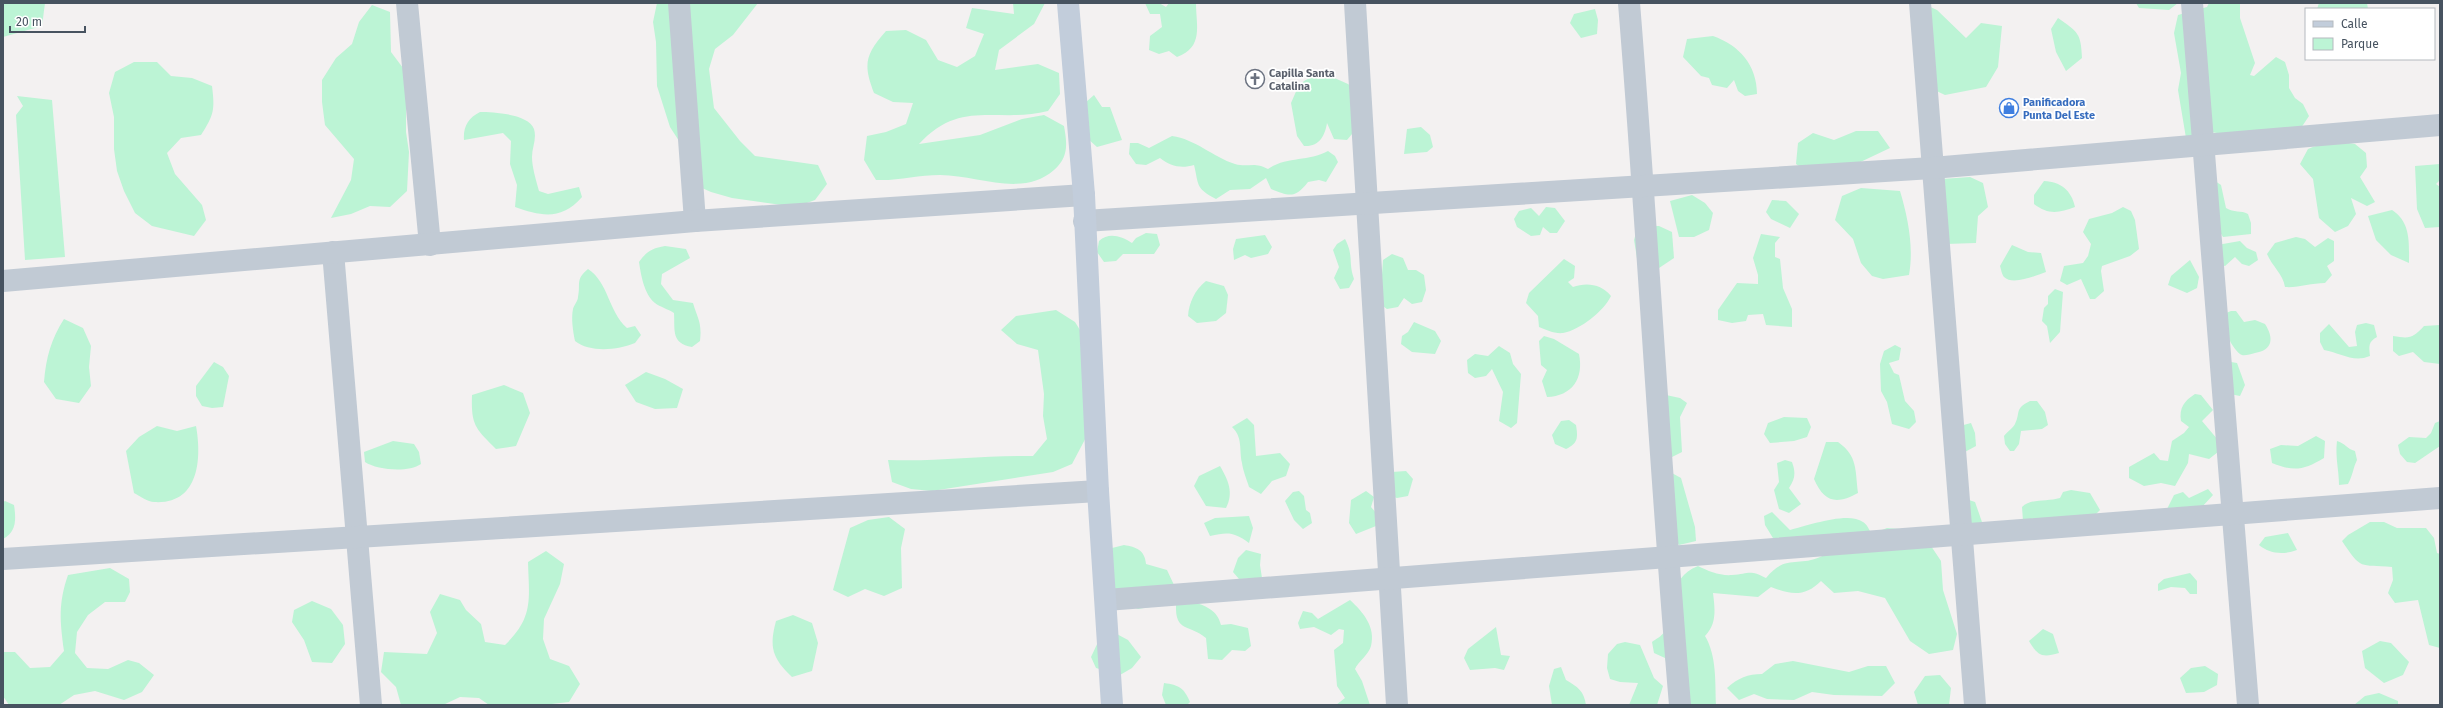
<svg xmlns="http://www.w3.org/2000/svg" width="2443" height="708" font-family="'Fira Sans',sans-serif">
	<rect width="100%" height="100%" fill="#f3f1f1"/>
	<g fill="#bcf4d5">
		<path d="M3 3H45L42 26 3 37Z"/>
		<path d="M657 3H758L733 35 715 49 709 69 714 108 740 141 755 156 818 165 827 184 815 200 796 207 732 198 711 192 693 184 681 144 670 127 657 86 656 42 653 22Z"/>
		<path d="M1013 3H1045L1034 24 999 50 995 70 1038 64 1059 73 1060 94 1048 111C998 124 961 98 919 144L980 135 1022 119 1044 115 1064 126C1067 143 1069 157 1054 170 1022 198 978 175 940 175 918 175 898 181 876 180L864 160 867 136 886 132 906 124 913 103 893 102 874 93C863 64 865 55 886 31L906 30 926 40 938 60 957 67 975 56 984 34 966 28 972 8 1014 14Z"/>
		<path d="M1145 3H1159L1166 7 1169 3H1196C1196 26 1204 47 1177 57L1169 51 1159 54 1149 50 1150 36 1162 27 1160 14H1150Z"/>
		<path d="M2136 3H2178L2169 10 2139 8Z"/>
		<path d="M2209 3H2240V18L2255 63 2250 75 2254 76 2276 57 2285 62 2289 75V88L2295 98 2303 104 2309 116 2301 128 2224 134 2210 132 2186 138 2178 90 2181 73 2174 33 2178 15 2207 7Z"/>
		<path d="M2319 3H2367L2368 9H2317Z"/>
		<path d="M1924 4 1937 10 1966 38 1981 23 2002 26 1998 67 1986 87 1945 95 1928 87Z"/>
		<path d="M372 5 390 12 391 52 403 68 406 90V132L409 152 407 191 390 207 370 206 351 214 331 218 351 180 354 159 325 125 322 102V80L336 58 352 44 359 22Z"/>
		<path d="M1595 9 1598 20 1597 34 1581 38 1570 23 1574 14Z"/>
		<path d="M2058 18C2078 32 2081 33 2082 58L2066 71 2056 52 2051 29Z"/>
		<path d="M1713 36C1739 45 1757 65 1757 94L1745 96 1738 91 1734 80 1727 88 1712 85 1709 78 1701 76 1683 57 1687 39Z"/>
		<path d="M134 62H157L171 76 192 78 212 86C215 110 214 115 201 135L181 138 167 153 175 174 202 205 206 220 194 236 152 226 135 213 124 191 117 171 114 149V117L109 93 115 72Z"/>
		<path d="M1321 72 1348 84 1355 90 1352 134 1347 140 1334 139 1327 123C1325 136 1319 147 1304 146L1297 136 1291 103 1298 87 1304 81Z"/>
		<path d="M1094 95 1102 107H1110L1122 140 1097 147 1087 138 1085 103Z"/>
		<path d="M17 96 52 100 65 257 25 260 16 115 23 106Z"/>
		<path d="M480 112C494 112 529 114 534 129 537 139 532 147 532 157 532 167 536 180 539 191L548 194 579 187 582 197C561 221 541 216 515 207L517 185 510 164 511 141 503 133 464 140C463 127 468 118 480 112Z"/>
		<path d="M1421 127 1430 135 1433 147 1427 152 1404 154 1407 129Z"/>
		<path d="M1856 131H1878L1890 148 1852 166 1813 176 1796 164 1798 143 1813 133 1834 140Z"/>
		<path d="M1172 136C1195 139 1213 157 1235 164 1249 168 1253 161 1268 169 1287 156 1308 162 1328 151L1335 156 1338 162 1326 182 1319 180 1308 182C1295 199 1289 196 1271 189L1266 178 1250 189 1230 190 1216 199C1195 188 1199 185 1194 165 1181 169 1170 166 1160 158L1146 165 1136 164 1129 154 1130 143H1138L1149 148Z"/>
		<path d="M2348 143 2355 144 2366 153 2367 167 2360 177 2375 202 2367 206 2351 198 2356 214 2348 226 2335 232 2319 218 2313 179 2300 164 2308 149C2321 143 2333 145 2348 143Z"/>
		<path d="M2440 164V180L2436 184 2440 187V227L2425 228 2417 209 2415 166Z"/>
		<path d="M1970 177 1983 183 1988 207 1978 216 1976 243 1946 244 1942 179Z"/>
		<path d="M2044 181C2061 182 2071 190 2075 207 2059 213 2048 215 2034 204V195Z"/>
		<path d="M2215 181 2221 185 2226 208C2234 213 2241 210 2248 214L2251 223V234L2223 237 2218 229Z"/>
		<path d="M1861 188 1900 191C1908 218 1914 247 1909 275L1883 279 1872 276 1861 263 1853 239 1835 220 1842 196Z"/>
		<path d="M1692 195 1705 203 1713 213 1709 230 1694 237H1679L1670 201Z"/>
		<path d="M1772 200 1786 201 1799 214 1790 228 1771 219 1766 212Z"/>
		<path d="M1546 207 1555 208 1565 221 1557 233H1550L1543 227 1540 235 1531 236 1517 227 1514 219 1519 211 1531 208 1539 216Z"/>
		<path d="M2123 207 2131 211 2135 220 2139 249 2130 256 2102 266 2101 271 2104 291 2095 299H2090L2081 279 2067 285 2060 281 2064 266 2083 263 2088 256 2091 244 2083 232 2089 219 2112 213Z"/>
		<path d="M2392 210C2411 222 2409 243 2409 263L2391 255 2376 240 2368 216Z"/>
		<path d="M1638 226H1659L1672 232 1674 258 1659 268 1638 264 1634 240Z"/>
		<path d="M1146 233 1157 234 1160 245 1154 254H1123L1116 261 1104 262 1097 252 1099 241C1109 232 1121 236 1132 243L1136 238Z"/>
		<path d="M1761 234 1780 237 1775 243V257L1780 259 1783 288 1792 309V327L1766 325 1763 314 1748 315 1746 321 1732 323 1718 320V310L1737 283 1758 284V275L1753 258Z"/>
		<path d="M1265 235 1272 247 1268 254 1251 258 1245 255 1234 260 1233 249 1236 239Z"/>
		<path d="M2296 237 2305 239 2315 247 2328 238 2334 241V261L2327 266 2332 275 2325 283C2311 283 2298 288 2285 287 2283 274 2272 266 2267 254L2275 243Z"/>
		<path d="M1345 239C1354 256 1348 262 1354 279L1349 288 1340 289 1334 278 1339 267 1333 250 1337 244Z"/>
		<path d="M2240 241 2247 248 2256 252 2258 260 2249 266 2242 264 2235 257 2225 266 2218 264 2217 245Z"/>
		<path d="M2012 245 2028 252 2041 253 2046 272C2037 275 2013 286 2004 277 2002 275 2001 269 2000 266Z"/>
		<path d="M665 246 686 249 690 258 662 274 661 284 673 300 693 303C698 320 702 322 700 341L692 347C671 343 675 331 674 313 668 309 660 307 655 303 644 294 641 275 639 262 646 252 652 248 665 246Z"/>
		<path d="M1392 254 1403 258 1408 270H1416L1424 275 1426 290 1422 302 1412 304 1404 298 1398 307 1387 309 1380 304 1383 260Z"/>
		<path d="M1564 259 1575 266 1574 278 1568 282 1573 287C1586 282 1602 284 1611 296 1604 311 1580 330 1563 333 1555 334 1546 330 1539 327L1538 316 1526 303 1529 293Z"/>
		<path d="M2190 260 2199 277 2197 288 2187 293 2168 285 2171 276Z"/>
		<path d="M588 269C609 283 608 311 627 328L635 326 641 335 635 343C618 350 590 353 575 341 573 331 571 319 573 309 574 305 578 301 578 297 581 283 575 280 588 269Z"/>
		<path d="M1206 281 1224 286 1228 295 1226 313 1216 321 1197 323 1188 316C1189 302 1195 290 1206 281Z"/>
		<path d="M2055 289 2063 292 2060 332 2050 343 2047 326 2042 321 2044 308 2048 304V296Z"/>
		<path d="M1056 310 1075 322 1085 338 1091 428 1072 464 1053 472 932 491 911 489 892 482 888 460C936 462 984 455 1033 456L1047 439 1043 416 1044 394 1038 350 1017 344 1001 330 1016 316Z"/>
		<path d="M2231 311H2236L2244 322 2255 320 2265 324C2274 338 2273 350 2255 353 2251 354 2245 356 2242 355 2238 354 2230 343 2229 338 2226 331 2227 321 2226 313Z"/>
		<path d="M64 319 83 328 91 346 89 367 91 386 79 403 56 399 44 382C46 358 51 339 64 319Z"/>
		<path d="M1414 322 1435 331 1441 341 1435 354 1412 352 1401 344 1402 336 1408 332Z"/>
		<path d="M2366 323 2374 325 2377 337C2368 342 2369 346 2370 356 2353 363 2341 353 2324 350L2320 342V333L2329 324 2349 347 2357 346 2355 332 2357 325Z"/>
		<path d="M2440 325V364L2424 362 2413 352 2399 356 2393 351V336C2410 339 2413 338 2424 326Z"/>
		<path d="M1544 336 1554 339 1579 354C1584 379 1572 396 1547 397L1542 381 1547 370 1541 365 1539 341Z"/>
		<path d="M1895 345 1901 348 1899 360 1889 363 1894 373 1899 375 1905 401 1914 411 1916 422 1909 429 1892 424 1887 402 1881 391 1880 364 1884 351Z"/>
		<path d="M1499 346 1510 353 1513 364 1521 374 1517 423 1511 428 1499 421 1503 392 1492 369 1486 376 1475 378 1468 373 1467 360 1475 354 1488 356Z"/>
		<path d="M214 362 223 367 229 376 223 407 212 408 202 406 196 396V386Z"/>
		<path d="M2231 362 2237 363 2245 385 2240 396 2230 394Z"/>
		<path d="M646 372 665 379 683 389 677 408 655 409 636 402 625 385Z"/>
		<path d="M504 385 523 393 530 413 516 446 496 449C475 428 471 425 472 395Z"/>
		<path d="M2195 394 2201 395 2213 410 2202 421 2218 440V452L2209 459 2189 454 2188 463 2175 486 2161 483 2144 486 2129 478V467L2154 453 2160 460 2168 461 2172 441 2184 433 2189 427 2181 421C2179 408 2184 401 2195 394Z"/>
		<path d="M1666 395 1680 398 1687 403 1680 417 1682 452 1672 457 1668 449Z"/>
		<path d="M2030 401H2037L2045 412 2048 425 2042 429 2021 431 2019 444 2014 451H2010L2005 444 2004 436C2007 432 2013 428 2015 424 2021 412 2014 409 2030 401Z"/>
		<path d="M1784 417 1807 418 1811 427 1807 437 1794 441 1770 443 1764 434 1768 423Z"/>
		<path d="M1247 418 1254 425 1256 456 1280 453 1290 464 1286 476 1272 481 1261 494 1249 487C1247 480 1243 471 1242 463 1239 450 1243 437 1232 427Z"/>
		<path d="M1569 420 1576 425C1578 438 1578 443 1566 449L1555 444 1552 435 1561 421Z"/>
		<path d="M2440 421V446L2415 463 2407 462 2400 454 2398 445 2409 437 2426 438 2431 433 2435 423Z"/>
		<path d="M1971 423 1975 433 1976 446 1963 453 1960 426Z"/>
		<path d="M157 426 177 431 196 426C202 459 199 505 154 502 148 502 140 496 134 493L126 451 139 437Z"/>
		<path d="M2316 436 2325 441 2324 458C2304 470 2294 472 2272 463L2270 449 2281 445 2298 446Z"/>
		<path d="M393 441 414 444 419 452 421 464C408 473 377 470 365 462L364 452Z"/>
		<path d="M2337 441C2345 443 2347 449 2355 451L2357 460C2353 468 2353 475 2348 484L2339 485C2339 470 2335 457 2337 441Z"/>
		<path d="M1826 442H1838C1858 456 1855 470 1858 493 1836 505 1824 502 1814 479Z"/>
		<path d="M1785 460 1792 462C1796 473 1795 479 1789 488L1801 504 1789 513 1779 509 1774 490 1779 482 1777 463Z"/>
		<path d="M1220 466C1228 480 1234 492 1226 508L1206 506 1194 486 1199 476Z"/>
		<path d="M1406 471 1413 479 1408 496 1397 498 1384 494 1392 472Z"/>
		<path d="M1670 472 1681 478 1695 527 1696 541 1679 545 1657 503Z"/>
		<path d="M2208 489 2213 495 2201 508 2167 509 2174 495 2183 492 2189 498Z"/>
		<path d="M2071 490 2090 493 2100 510 2095 515 2023 521 2022 507C2031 498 2047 502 2060 498L2063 492Z"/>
		<path d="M1299 491 1304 496 1306 510 1310 513 1312 523 1303 529 1294 520 1285 501 1293 492Z"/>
		<path d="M1366 491 1374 497 1371 507 1377 514 1376 526 1356 534 1349 523 1351 500Z"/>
		<path d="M1966 499 1975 502 1982 522 1968 529Z"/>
		<path d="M5 501 14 505C16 518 17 532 3 539V502Z"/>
		<path d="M1772 512 1790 530C1807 526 1848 511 1863 522 1867 524 1869 530 1872 534L1887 528 1913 530 1929 543 1941 561 1943 590 1957 634 1953 650 1929 654 1910 641 1885 598 1858 591 1834 593 1821 581C1805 597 1791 595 1771 587L1758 597 1713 593C1715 609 1717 624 1705 636 1717 656 1715 683 1716 705H1677L1665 658 1654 653 1652 642C1656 639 1662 636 1664 632 1678 607 1666 579 1698 566 1708 571 1720 576 1732 575 1749 574 1749 569 1766 578 1785 554 1798 567 1820 557 1825 555 1830 551 1834 548L1776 543 1765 525 1764 516Z"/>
		<path d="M1249 516 1253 528 1249 543C1234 532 1228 532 1210 536L1204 523 1215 518Z"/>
		<path d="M889 517 905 529 901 548 902 588 884 596 865 589 848 597 833 590 850 528 868 520Z"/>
		<path d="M2370 522H2384L2397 528H2426L2434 538 2437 553 2440 554V648L2429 645 2418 600 2395 603 2388 593 2393 580 2392 567C2359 564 2362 571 2342 541L2348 535Z"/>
		<path d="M2288 533 2297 550C2283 555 2270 554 2259 545L2265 537Z"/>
		<path d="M1124 545C1136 547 1145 550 1146 564L1167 570 1174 585 1156 606 1138 609 1124 603 1110 583 1112 548Z"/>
		<path d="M1246 550 1261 554 1260 565 1262 578 1239 579 1233 572 1238 558Z"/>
		<path d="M546 551 564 564 560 584 544 619 543 639 550 659 569 666 580 684 569 702 543 705H489L479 698 460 697 443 705H401L396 687 381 672 384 652 427 654 437 633 430 612 440 594 460 600 466 610 481 624 485 642 505 645C534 617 529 599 528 562Z"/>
		<path d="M110 568 129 579 130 592 125 602H105L88 615 77 632 75 653 87 668 108 669 128 660 139 663 154 675 142 692 124 700 95 691 74 695 59 705H9L3 696V652H15L30 668 50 667 64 651C60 621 58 604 68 575Z"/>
		<path d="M2190 573 2197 581V594H2190L2185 588 2171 587 2158 591V584L2164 579Z"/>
		<path d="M1350 600C1363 612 1376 627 1371 646 1369 654 1358 662 1355 669L1362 681 1370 705H1336L1345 698 1337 686 1334 650 1343 643 1344 630 1339 629 1331 635 1314 627 1300 629 1298 623 1303 611 1312 613 1318 619Z"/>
		<path d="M312 601 331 609 343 625 345 644 332 663 312 662 304 640 292 622 294 610Z"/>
		<path d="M1191 601C1205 606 1217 609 1221 625L1231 624 1248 628 1251 646 1245 651 1232 650 1222 660 1208 659 1206 638C1190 624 1175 633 1176 605Z"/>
		<path d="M793 615 812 623 818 643 812 671 792 677C772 658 769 647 776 621Z"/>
		<path d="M1496 627 1501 655 1510 656 1504 670 1495 668 1470 670 1464 658 1468 649Z"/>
		<path d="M2043 629 2053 634 2059 653C2042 658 2038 656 2029 641Z"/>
		<path d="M1113 632 1128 640 1141 657 1132 668 1120 675 1096 668 1091 657 1099 640Z"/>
		<path d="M2380 641 2391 643 2409 662 2403 675 2384 683 2365 668 2362 651Z"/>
		<path d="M1625 642 1640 645 1654 678 1663 686 1657 705H1629L1638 683 1620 682 1610 679 1607 668 1608 654 1617 644Z"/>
		<path d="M1793 661 1849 672 1868 666H1886L1895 683 1882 696 1834 695 1812 692 1794 700 1767 699 1754 694 1739 700 1727 688C1738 678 1748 674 1762 674L1775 664Z"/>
		<path d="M2205 666 2218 674 2217 685 2204 692 2186 693 2180 678 2191 668Z"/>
		<path d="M1561 667 1566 680C1578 687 1584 691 1586 705H1552L1549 686 1554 669Z"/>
		<path d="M1940 675 1951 688 1949 705H1918L1914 692 1925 676Z"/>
		<path d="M1164 683C1179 685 1184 688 1190 702L1187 705H1166L1162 695Z"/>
		<path d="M2379 693 2398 701V705H2354L2365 696Z"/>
	</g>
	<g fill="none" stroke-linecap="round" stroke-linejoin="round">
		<g stroke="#c1cad4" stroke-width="22">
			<path d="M407 3 430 245"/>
			<path d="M679 3 695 221"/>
			<path d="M1355 3 1397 705"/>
			<path d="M1629 3C1648 237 1660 471 1680 705"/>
			<path d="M1920 3 1975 705"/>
			<path d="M2192 3 2248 705"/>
			<path d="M1084 221 1932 168 2440 125"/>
			<path d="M333 252 371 705"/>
			<path d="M3 281 695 221 1084 195"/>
			<path d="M3 559 1098 491"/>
			<path d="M1106 600 2440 498"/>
		</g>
		<path stroke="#c2cddb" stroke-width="22" d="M1068 3 1084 195 1098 491 1112 705"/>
	</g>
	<defs>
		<g id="church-ring" transform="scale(1)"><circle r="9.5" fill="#fff" stroke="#6b7280" stroke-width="1.5"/><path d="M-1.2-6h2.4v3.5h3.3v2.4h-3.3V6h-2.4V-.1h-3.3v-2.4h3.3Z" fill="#6b7280"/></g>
		<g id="shop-ring" transform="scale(1)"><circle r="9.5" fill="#fff" stroke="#3f7fe0" stroke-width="1.5"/><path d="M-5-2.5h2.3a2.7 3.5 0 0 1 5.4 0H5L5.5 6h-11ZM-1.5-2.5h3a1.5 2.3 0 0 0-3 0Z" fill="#3f7fe0"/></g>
	</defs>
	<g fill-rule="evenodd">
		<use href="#church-ring" x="1255" y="79"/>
		<use href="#shop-ring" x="2009" y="108"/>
	</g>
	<g text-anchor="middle" stroke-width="3.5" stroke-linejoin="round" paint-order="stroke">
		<g font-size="11" font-weight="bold" fill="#5b616d" stroke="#fff" text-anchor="start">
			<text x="1269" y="77">Capilla Santa<tspan x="1269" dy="13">Catalina</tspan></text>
		</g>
		<g font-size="11" font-weight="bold" fill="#366cbe" stroke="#fff" text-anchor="start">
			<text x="2023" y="106">Panificadora<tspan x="2023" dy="13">Punta Del Este</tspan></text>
		</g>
	</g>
	<rect width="2443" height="708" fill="none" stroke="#475360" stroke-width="8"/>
	<rect x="2305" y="8" width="130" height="52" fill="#ffffff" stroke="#b5babf"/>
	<rect x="2313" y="21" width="20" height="6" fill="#c2cddb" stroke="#b5babf"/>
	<text x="2341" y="28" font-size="12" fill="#475360">Calle</text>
	<rect x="2313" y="38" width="20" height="12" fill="#bcf4d5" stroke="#b5babf"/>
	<text x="2341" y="48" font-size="12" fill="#475360">Parque</text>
	<path d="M10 26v6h75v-6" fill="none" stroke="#475360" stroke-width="2"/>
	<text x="16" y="26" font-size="12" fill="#475360" stroke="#ffffff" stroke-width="3" paint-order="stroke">20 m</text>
</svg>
